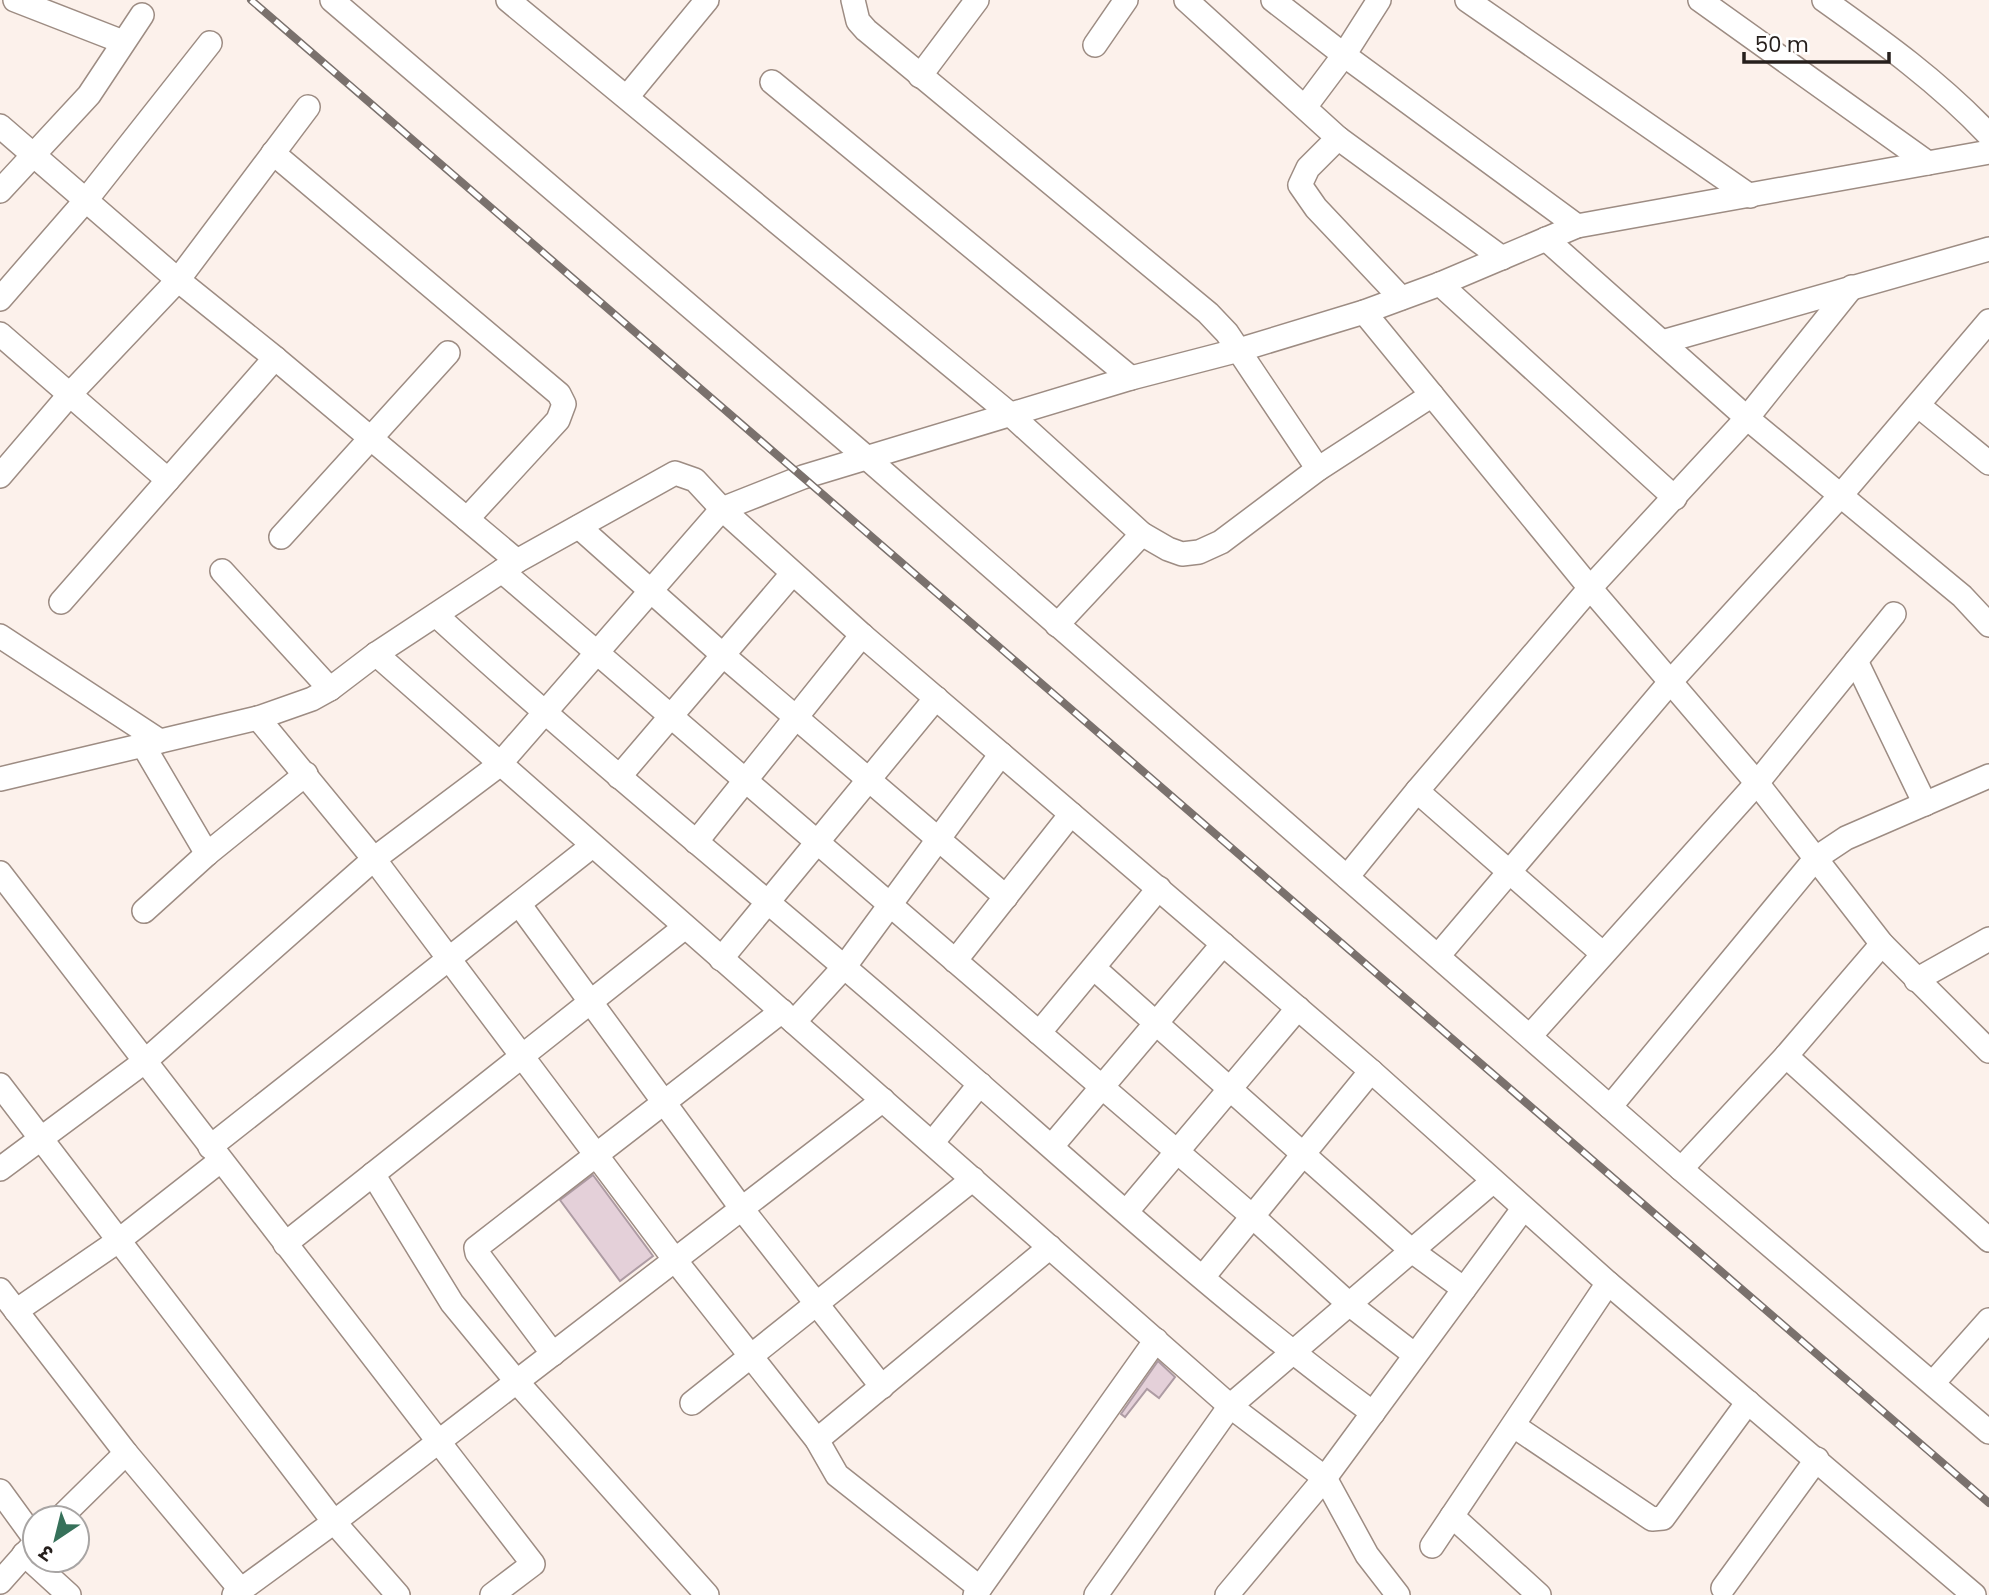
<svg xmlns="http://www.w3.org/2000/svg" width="1989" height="1595" font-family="Poppins,'Noto Sans Devanagari',sans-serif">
	<rect width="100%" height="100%" fill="#fcf1eb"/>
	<g fill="#e4d0d9" stroke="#ad9ba3" stroke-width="2">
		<path d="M593 1175 653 1256 620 1281 560 1200Z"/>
		<path d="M1158 1361 1175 1377 1159 1398 1147 1389 1125 1417 1121 1414Z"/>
	</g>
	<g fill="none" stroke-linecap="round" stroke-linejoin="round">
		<g stroke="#9d8c83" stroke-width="26">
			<g id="street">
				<path d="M15 0 123 42"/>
				<path d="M332 0 867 458 1681 1169 1989 1432"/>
				<path d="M508 0 1011 415 1142 534 1168 549 1182 554 1199 552 1221 542 1318 469 1432 395"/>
				<path d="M853 0 858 21 866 30 1208 313 1227 333 1318 469"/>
				<path d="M1186 0 1338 138 1502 258"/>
				<path d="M1273 0 1344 55 1305 107"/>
				<path d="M1379 0 1344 55 1577 226"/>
				<path d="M1467 0 1750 196"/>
				<path d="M1700 0 1928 163"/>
				<path d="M1824 0C1883 42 1939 82 1989 135"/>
				<path d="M1095 45 1126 0"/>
				<path d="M920 76 977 0"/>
				<path d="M772 82 1131 378"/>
				<path d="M627 97 707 0"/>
				<path d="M0 126 178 280 275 358"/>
				<path d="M1338 138 1308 168 1300 185 1316 208 1401 298"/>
				<path d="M273 153 559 394 564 404 558 420 467 519"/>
				<path d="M0 191 89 95 142 15"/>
				<path d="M1546 239 1747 418 1962 596 1989 625"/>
				<path d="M1440 284 1675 498"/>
				<path d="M0 299 86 200 210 43"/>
				<path d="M1364 312 1590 588 1757 783 1882 944 1989 1051"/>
				<path d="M0 334 168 480"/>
				<path d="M1662 342 1989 249"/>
				<path d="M1919 406 1989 463"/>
				<path d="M0 476 71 393 178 280 308 107"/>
				<path d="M579 527 724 656 1006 897"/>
				<path d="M281 537 448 353"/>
				<path d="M222 571 330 689"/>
				<path d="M502 571 1252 1216 1349 1304 1415 1355"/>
				<path d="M61 602 275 358 517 561"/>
				<path d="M436 615C591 757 755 889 914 1027 1065 1157 1212 1295 1373 1413"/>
				<path d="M1057 625 1142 534"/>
				<path d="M0 636 160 741"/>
				<path d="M376 654 1230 1406 1325 1478 1367 1555 1398 1595"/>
				<path d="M1856 661 1925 804"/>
				<path d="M258 718 374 859 675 1260 817 1440 837 1475 980 1588"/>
				<path d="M143 745 207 854"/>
				<path d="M619 777 792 574"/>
				<path d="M0 779 258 718 312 699 330 689 376 654 517 561 675 473 695 480 722 509 862 635 1371 1071 1608 1283 1974 1595"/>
				<path d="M1417 791 1590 588 1747 418 1852 287"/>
				<path d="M696 842 862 635"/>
				<path d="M0 873 533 1564 492 1595"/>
				<path d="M1347 877 1417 791 1603 954"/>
				<path d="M519 904 742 1209 882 1387"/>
				<path d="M144 911 207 854 306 774"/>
				<path d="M1438 956 1672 680 1841 495 1989 321"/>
				<path d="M721 959 936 698"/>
				<path d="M955 961 1071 814"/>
				<path d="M1095 969 1412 1251 1464 1289"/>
				<path d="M1916 980 1989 939"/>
				<path d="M794 1022 845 966 1001 754"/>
				<path d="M1039 1033 1159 888"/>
				<path d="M1530 1036 1757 783 1894 614"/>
				<path d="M1786 1056 1882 944"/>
				<path d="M0 1085 334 1522 398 1595"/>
				<path d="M1610 1107 1816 858 1846 838 1989 776"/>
				<path d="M932 1143 980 1084"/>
				<path d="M1052 1146 1223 944"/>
				<path d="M210 1147 592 846"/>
				<path d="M0 1169 144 1062 374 859 499 765 722 509 803 477 1131 378 1239 350 1364 312 1440 284 1577 226 1989 152"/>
				<path d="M1681 1169 1786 1056 1989 1240"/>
				<path d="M373 1174 452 1303 517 1382 707 1595"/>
				<path d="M1127 1211 1298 1008"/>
				<path d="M285 1244 685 927"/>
				<path d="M1203 1277 1371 1071"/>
				<path d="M0 1290 126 1453 240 1589"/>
				<path d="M16 1311 118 1241 220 1161"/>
				<path d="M553 1354 477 1253 476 1248 782 1011"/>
				<path d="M1933 1383 1989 1320"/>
				<path d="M692 1403 973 1179"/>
				<path d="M1514 1426 1652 1519 1663 1518 1748 1402"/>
				<path d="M817 1440 1050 1247"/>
				<path d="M0 1491 35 1539"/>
				<path d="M1452 1516 1539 1595"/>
				<path d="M60 1518 126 1453"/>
				<path d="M1432 1546 1608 1283"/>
				<path d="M24 1554 69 1595"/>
				<path d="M0 1582 33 1545"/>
				<path d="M1723 1588 1817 1459"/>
				<path d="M234 1595 334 1522 883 1100"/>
				<path d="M975 1595 1156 1340"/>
				<path d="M1096 1595 1230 1406 1492 1182"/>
				<path d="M1227 1595 1325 1478 1523 1209"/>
			</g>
		</g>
		<use href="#street" stroke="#fff" stroke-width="23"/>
		<g stroke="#7a716d" stroke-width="8">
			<path id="rail" d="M251 0 1989 1503"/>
		</g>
		<use href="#rail" stroke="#fff" stroke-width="5" stroke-dasharray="16" stroke-linecap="butt"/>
	</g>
	<g transform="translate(56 1539) rotate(215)"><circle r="33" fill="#ffffff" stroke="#a8a5a4" stroke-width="2"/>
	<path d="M0-5L12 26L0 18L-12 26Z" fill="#36715a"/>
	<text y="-10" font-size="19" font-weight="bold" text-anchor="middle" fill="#261f1c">उ</text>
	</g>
	<path d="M1744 52v10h145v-10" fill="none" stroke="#261f1c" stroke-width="3.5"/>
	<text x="1755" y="52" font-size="21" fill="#261f1c" stroke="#ffffff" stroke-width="5" paint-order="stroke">50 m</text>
</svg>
